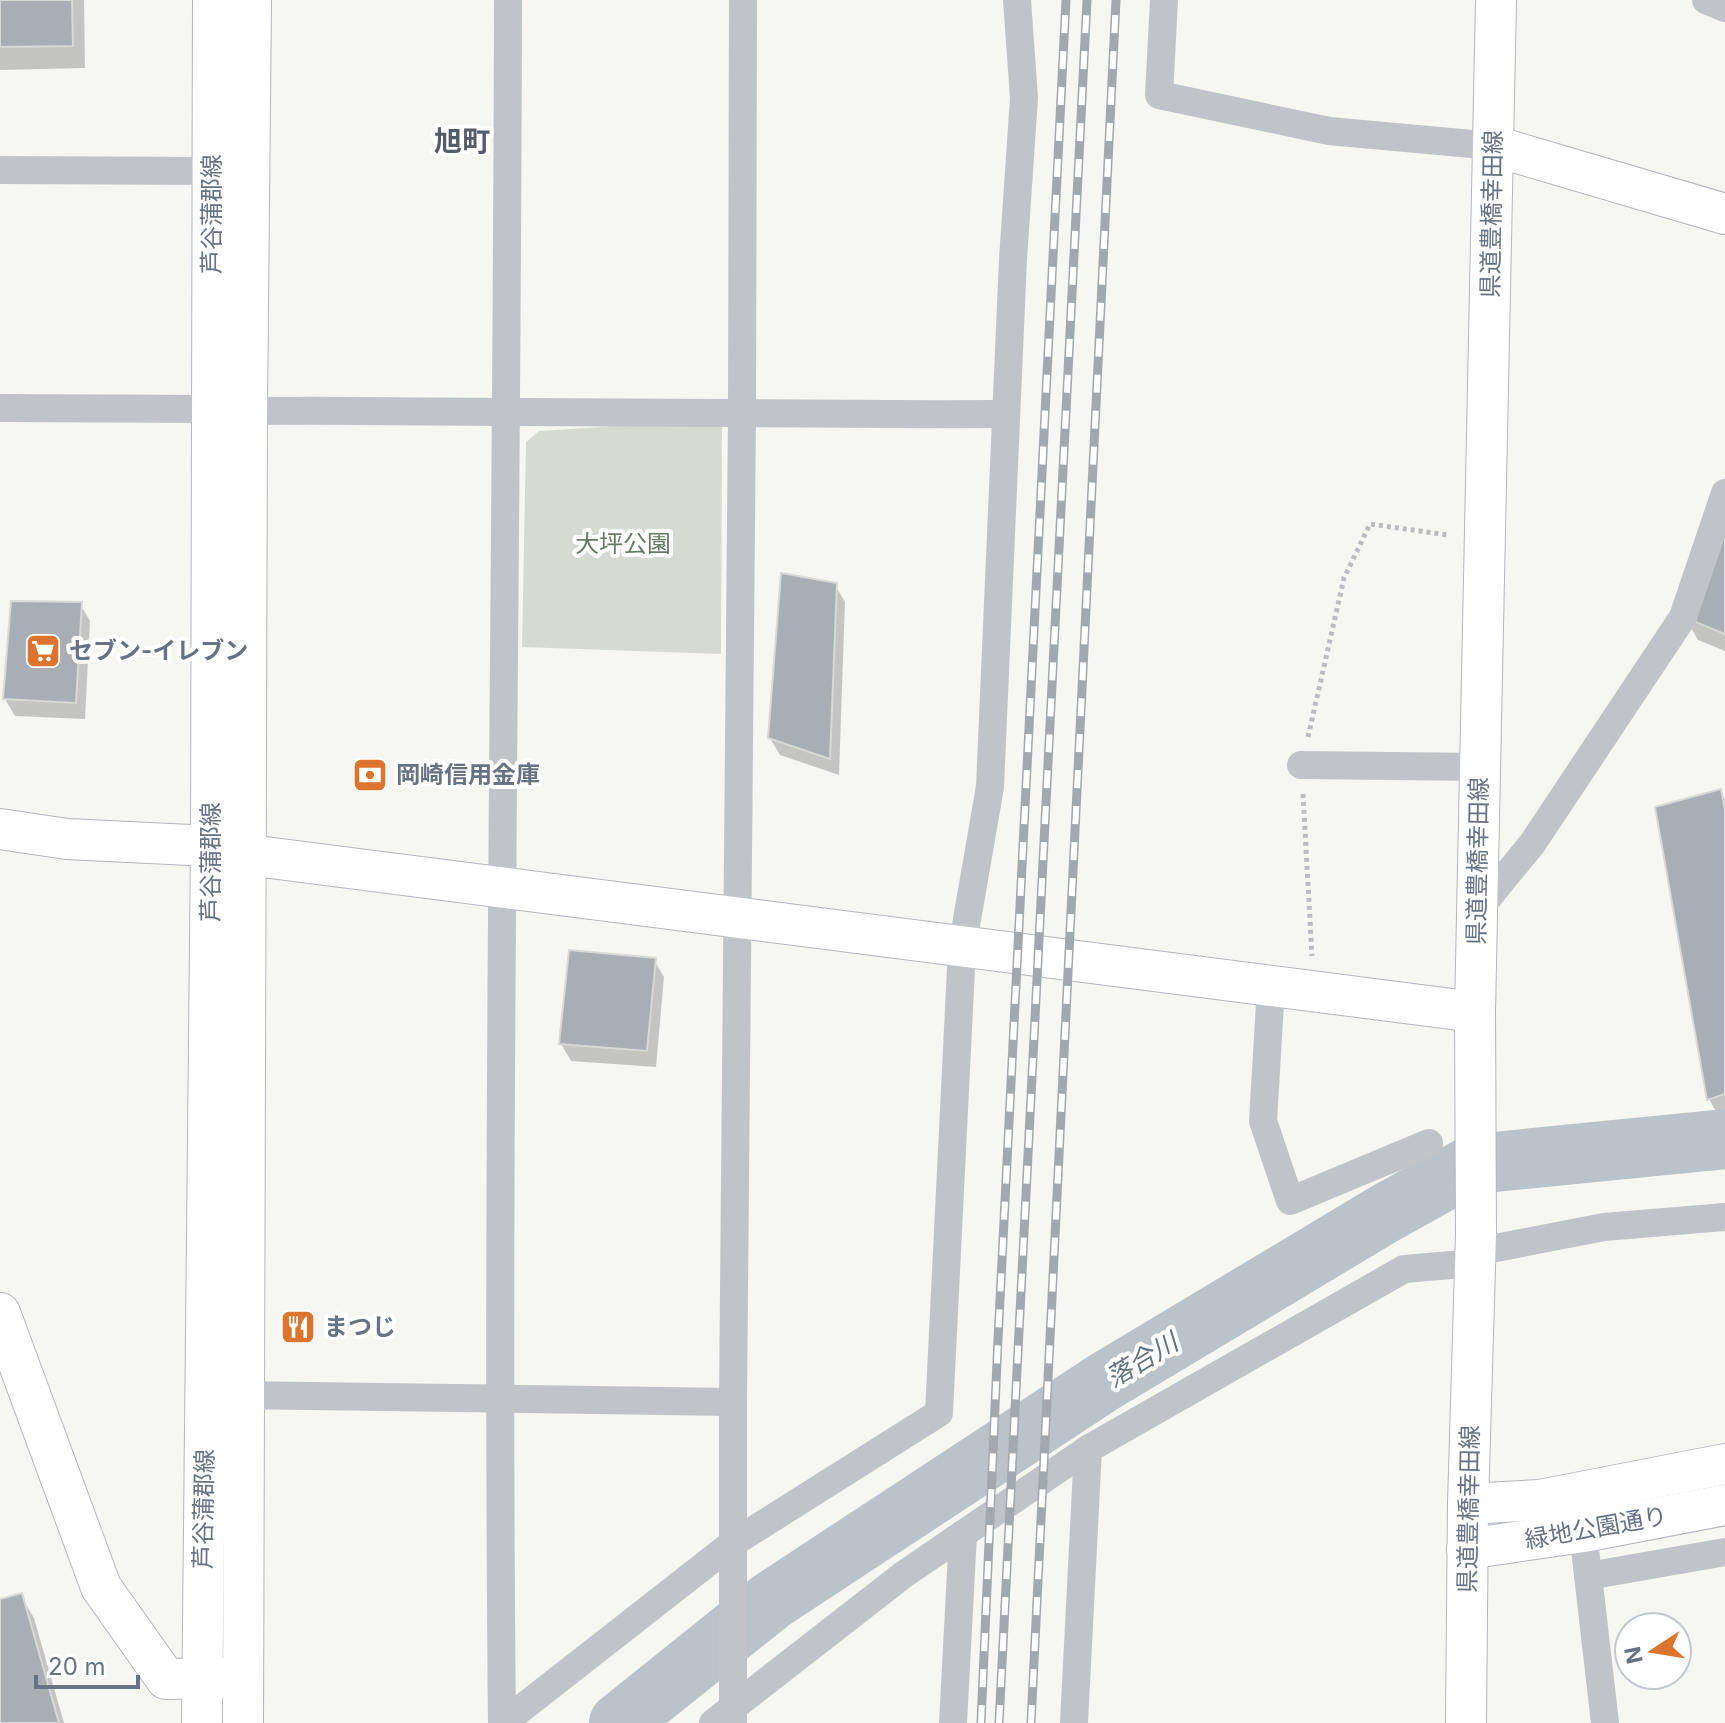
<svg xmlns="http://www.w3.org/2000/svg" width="1725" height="1723" font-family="Inter,'Noto Sans JP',sans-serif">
	<rect width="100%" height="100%" fill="#f6f7f3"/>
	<path fill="#d5dbd3" d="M722 419 721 654 522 647 526 442 539 431Z"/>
	<g fill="#0003">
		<path d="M0 0H84L85 68 0 70Z"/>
		<path d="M1725 517V651L1698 640 1685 617Z"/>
		<path d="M835 585 845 602 839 775 780 755 770 738Z"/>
		<path d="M80 604 90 621 85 719 15 716 5 699Z"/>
		<path d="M1720 792 1725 800V1121L1722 1122 1709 1099 1657 808Z"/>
		<path d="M654 960 664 977 656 1067 571 1061 561 1044Z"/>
		<path d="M21 1596 34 1618 64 1723H0V1601Z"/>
	</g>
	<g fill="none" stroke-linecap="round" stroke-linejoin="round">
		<path stroke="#bac3c9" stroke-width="60" d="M619 1723 771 1601 1104 1382 1384 1214 1474 1164 1725 1139"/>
	</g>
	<g fill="#a9aeb5" stroke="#d8d8d6" stroke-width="2">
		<path d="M0 0H72L73 46 0 47Z"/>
		<path d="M1725 512V634L1683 617Z"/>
		<path d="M781 573 837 583 830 759 768 738Z"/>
		<path d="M11 601 82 602 76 703 3 699Z"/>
		<path d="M1721 789 1725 810V1094L1707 1100 1655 807Z"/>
		<path d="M569 950 656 958 647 1051 559 1044Z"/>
		<path d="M22 1593 59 1723H0V1599Z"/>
	</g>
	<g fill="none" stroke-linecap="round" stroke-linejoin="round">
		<g stroke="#b2b6bc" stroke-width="42">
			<g id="secondary">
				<path d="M1494 146 1725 214"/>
				<path d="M0 829 67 839 211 846 248 855 1475 1012"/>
				<path d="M0 1313 101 1587 166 1679 230 1678"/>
				<path d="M1468 1504 1540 1500 1725 1464"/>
				<path d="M1467 1549 1583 1532 1725 1505"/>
				<path d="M202 1723 211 846 213 0"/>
				<path d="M243 1723 247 411 251 0"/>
				<path d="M1466 1723 1468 1504 1476 1234 1475 1012 1496 0"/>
			</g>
		</g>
		<g stroke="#babcbf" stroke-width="5" stroke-dasharray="4 4" stroke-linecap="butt">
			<path d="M1308 737 1344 578 1370 524 1448 535"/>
			<path d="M1303 794 1312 956"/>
		</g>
		<g stroke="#c0c3c7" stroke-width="28">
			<path d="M1164 0 1159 95 1329 131 1494 146"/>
			<path d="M1706 0 1725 8"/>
			<path d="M0 170 212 171"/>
			<path d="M0 408 213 409"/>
			<path d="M247 411C500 410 753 415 1006 414"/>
			<path d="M1301 765 1480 767"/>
			<path d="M1477 911 1532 844 1683 617 1725 493"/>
			<path d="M1271 987 1263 1121 1290 1201 1429 1143"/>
			<path d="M1475 1252 1604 1227 1725 1217"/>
			<path d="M244 1395 733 1402"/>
			<path d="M1583 1532 1605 1723"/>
			<path d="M963 1534 1088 1449"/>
			<path d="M1588 1576 1725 1552"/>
			<path d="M502 1723C496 1149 507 574 508 0"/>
			<path d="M503 1723 733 1543 939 1413 962 948 990 787 1013 259 1024 98 1017 0"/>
			<path d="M713 1723 903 1575 963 1534 953 1723"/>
			<path d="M733 1723V1402L742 415 743 0"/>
			<path d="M1074 1723 1088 1449 1404 1269 1475 1263"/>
		</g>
		<use href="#secondary" stroke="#fff" stroke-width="40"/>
		<g stroke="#a3a7ae" stroke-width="9">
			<g id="rail">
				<path d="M981 1723 998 1339 1066 0"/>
				<path d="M999 1723 1087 0"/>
				<path d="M1031 1723 1116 0"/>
			</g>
		</g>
		<use href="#rail" stroke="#fff" stroke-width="6" stroke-dasharray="18" stroke-linecap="butt"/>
	</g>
	<defs>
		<g id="supermarket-square" transform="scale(1.8)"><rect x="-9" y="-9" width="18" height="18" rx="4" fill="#dc742e" stroke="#fff"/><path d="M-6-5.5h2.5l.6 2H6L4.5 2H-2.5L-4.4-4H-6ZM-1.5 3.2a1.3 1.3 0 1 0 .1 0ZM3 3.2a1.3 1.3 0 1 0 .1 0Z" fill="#fff"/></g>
		<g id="bank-square" transform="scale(1.8)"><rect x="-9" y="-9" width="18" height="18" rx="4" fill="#dc742e" stroke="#fff"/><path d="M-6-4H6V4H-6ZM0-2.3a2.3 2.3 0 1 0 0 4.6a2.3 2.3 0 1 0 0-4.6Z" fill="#fff"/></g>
		<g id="restaurant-square" transform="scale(1.8)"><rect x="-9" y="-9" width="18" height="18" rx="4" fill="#dc742e" stroke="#fff"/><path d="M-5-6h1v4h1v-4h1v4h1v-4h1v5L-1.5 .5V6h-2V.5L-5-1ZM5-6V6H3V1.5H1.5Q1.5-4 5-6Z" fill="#fff"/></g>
	</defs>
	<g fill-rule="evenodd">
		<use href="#supermarket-square" x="43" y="651"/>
		<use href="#bank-square" x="370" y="775"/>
		<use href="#restaurant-square" x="298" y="1327"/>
	</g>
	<g text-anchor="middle" stroke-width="8" stroke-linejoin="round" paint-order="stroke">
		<g font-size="24" fill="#677283" stroke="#fff">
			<text transform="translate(212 214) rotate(-90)" y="8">芦谷蒲郡線</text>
			<text transform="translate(1492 214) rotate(-89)" y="8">県道豊橋幸田線</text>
			<text transform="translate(1478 861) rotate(-89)" y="8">県道豊橋幸田線</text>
			<text transform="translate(211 862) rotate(-90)" y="8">芦谷蒲郡線</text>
			<text transform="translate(204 1509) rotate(-89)" y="8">芦谷蒲郡線</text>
			<text transform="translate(1469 1509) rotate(-89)" y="8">県道豊橋幸田線</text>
			<text transform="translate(1596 1528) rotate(-10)" y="8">緑地公園通り</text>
		</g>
		<g font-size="24" fill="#667b65" stroke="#fff">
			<text x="623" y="552">大坪公園</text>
		</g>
		<g font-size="24" font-weight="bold" fill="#677283" stroke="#fff" text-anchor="start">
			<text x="69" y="659">セブン-イレブン</text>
			<text x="396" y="783">岡崎信用金庫</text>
			<text x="324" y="1335">まつじ</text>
		</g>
		<g font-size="26" font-style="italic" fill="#63737f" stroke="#fff">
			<text transform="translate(1142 1360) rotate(-31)" y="9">落合川</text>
		</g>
		<g font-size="28" font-weight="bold" fill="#545c69" stroke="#fff">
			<text x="462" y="151">旭町</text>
		</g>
	</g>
	<g transform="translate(1653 1651) rotate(258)"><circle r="38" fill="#ffffff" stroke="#c2c7cd" stroke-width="2"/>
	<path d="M0-6L14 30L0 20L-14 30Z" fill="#dc742e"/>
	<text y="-12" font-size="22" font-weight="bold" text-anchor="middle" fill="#677283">N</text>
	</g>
	<path d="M36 1675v12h102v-12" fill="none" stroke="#677283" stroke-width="4"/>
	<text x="48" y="1675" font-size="24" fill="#677283" stroke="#ffffff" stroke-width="6" paint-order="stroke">20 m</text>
</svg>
